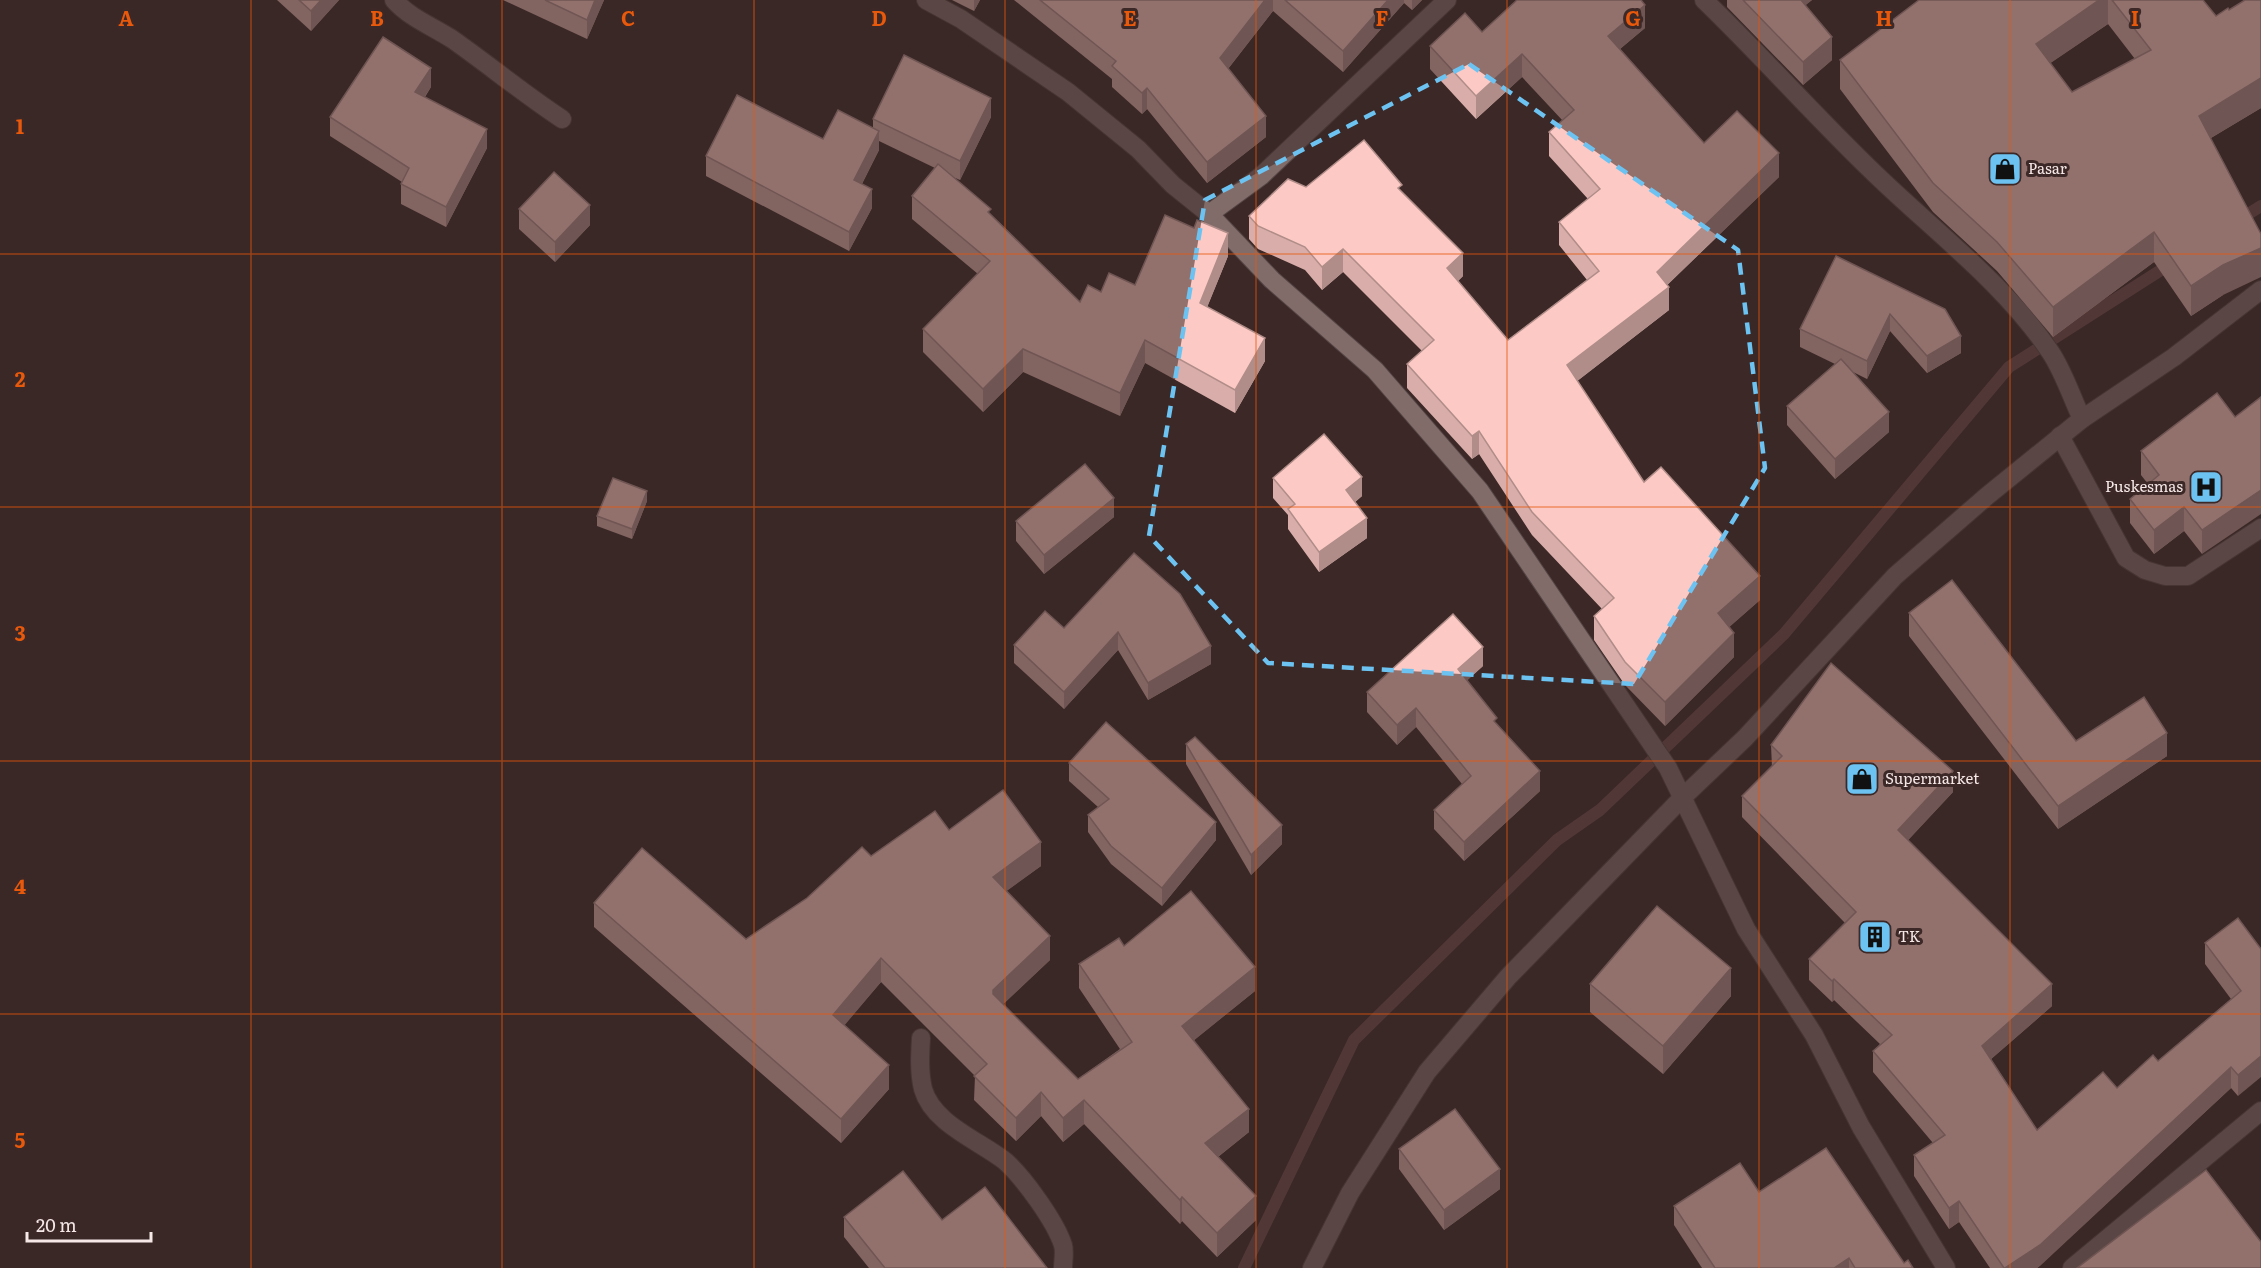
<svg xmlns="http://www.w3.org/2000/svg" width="2261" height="1268" font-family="Literata,serif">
	<rect width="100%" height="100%" fill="#3b2827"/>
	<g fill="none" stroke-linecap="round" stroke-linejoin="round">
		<g stroke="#6f4b4c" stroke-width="12">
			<path d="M2237 221 2261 206"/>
			<path d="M1244 1268 1354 1040 1557 840 1600 810 1784 634 2009 367 2172 263"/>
		</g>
		<g stroke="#544544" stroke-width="20">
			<g id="minor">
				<path d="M394 0C410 18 432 26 452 39 489 65 524 94 562 119"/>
				<path d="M926 0 961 19 1068 92 1138 149 1173 185 1209 214 1272 280 1375 370 1480 491 1668 768 1746 929 1814 1035 1861 1127 1946 1268"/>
				<path d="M1704 0C1761 55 1813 114 1870 169 1930 228 2004 282 2051 353 2064 373 2072 398 2082 419"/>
				<path d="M1209 214 1261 176 1447 0"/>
				<path d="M2060 436 2126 558 2145 570 2165 576H2188L2261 528"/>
				<path d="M921 1038C920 1055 919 1072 923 1089 933 1124 980 1141 1005 1161 1024 1178 1055 1221 1063 1245 1065 1252 1063 1261 1063 1268"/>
				<path d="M2072 1268 2261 1111"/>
			</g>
		</g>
		<g stroke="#544544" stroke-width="20">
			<path id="tertiary" d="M1312 1268 1350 1193 1427 1072 1508 977 1683 797 1745 738 1895 576 1987 496 2082 419 2174 357 2261 290"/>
		</g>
		<use href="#minor" stroke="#816c6a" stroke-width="18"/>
		<use href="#tertiary" stroke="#816c6a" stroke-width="18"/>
	</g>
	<g fill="#d9ada9" fill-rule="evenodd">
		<path d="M277 0H339L311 31Z"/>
		<path d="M503 0H604L587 39Z"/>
		<path d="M952 0H980L974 11Z"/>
		<path d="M1014 0H1422L1412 10 1404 3 1343 72 1273 11 1228 69 1266 137 1207 183 1147 109 1142 114 1112 87V79Z"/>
		<path d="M1727 0H1812L1805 5 1832 60 1803 85 1727 7Z"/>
		<path d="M1919 0H2203L2216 16 2229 10 2261 0V108L2211 138 2223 295 2191 316 2154 262 2053 337 1997 271 1933 212 1840 89V60ZM2108 24 2135 59 2072 92 2050 63Z"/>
		<path d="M1645 28 1620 49 1704 143 1779 177 1667 285 1669 310 1577 381 1644 482 1760 600 1729 627 1734 657 1665 726 1625 685 1594 640V616L1602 609 1532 535 1479 454 1472 459 1407 388V364L1422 351 1343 272 1322 290 1305 270 1258 249 1249 239V216L1306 187 1402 192 1463 276 1458 281 1508 340 1587 280 1559 245V222L1588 199 1549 156V132L1563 121 1522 77 1476 119 1430 69V46L1482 32Z"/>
		<path d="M431 87 425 97 487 148 446 227 401 204V184L402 182 330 136V117Z"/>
		<path d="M991 117 960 180 953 177 1080 302 1101 292 1135 285 1228 256 1207 307 1265 361 1235 413 1145 363 1120 416 1023 372 983 412 923 352V329L978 274 912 219V196L935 168 879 141V150L862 184 872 208 849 251 706 176V156L823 139 873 128V119Z"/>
		<path d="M519 209 590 225 555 262 519 229Z"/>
		<path d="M1836 256 1961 353 1927 373 1890 331 1867 379 1853 372 1889 432 1835 479 1787 425V406L1835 364 1800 347V329Z"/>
		<path d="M2217 393 2202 554 2184 531 2154 554 2130 523V499L2148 484 2141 475V451Z"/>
		<path d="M1273 478 1362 496 1355 502 1367 538 1319 572 1288 529V515L1273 498Z"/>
		<path d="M647 501 632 539 597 526V516Z"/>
		<path d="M1114 517 1044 574 1016 541V521Z"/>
		<path d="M1134 553 1211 664 1148 700 1118 650 1064 709 1014 663V645L1064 628Z"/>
		<path d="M1909 613 2076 741 2167 756 2058 829 1909 636Z"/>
		<path d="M1483 666 1467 680 1540 791 1464 861 1434 829V810L1462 784 1416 727 1397 745 1367 712V692Z"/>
		<path d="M1186 744 1282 844 1251 875 1186 764Z"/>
		<path d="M1771 745 1953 792 1908 840 2052 1006 1991 1059 2037 1130 2117 1088 2158 1061 2231 999 2205 964V943L2261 949 2238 1096 2231 1088 2037 1268H1990L1959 1222 1949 1229 1914 1176V1155L1933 1143 1873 1072V1051L1880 1044 1834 1000 1832 1002 1809 980V959L1845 923 1742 817V796L1772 767Z"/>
		<path d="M1069 763 1216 840 1162 906 1111 864 1088 832V815L1098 807 1069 781Z"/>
		<path d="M949 830 1041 866 1006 891 1050 960 1003 1004 1078 1079 1120 1049 1079 988V964L1124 946 1255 991 1194 1040 1249 1132 1218 1157 1256 1220 1217 1257 1182 1221 1180 1224 1084 1124 1063 1142 1041 1116 1016 1141 974 1100 975 1076 881 982 844 1025 889 1089 841 1143 594 927V903L746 939 871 856Z"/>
		<path d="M1590 984 1731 996 1663 1074 1590 1012Z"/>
		<path d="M1399 1149 1500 1189 1444 1230 1399 1169Z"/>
		<path d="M1759 1192 1904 1263 1913 1268H1702L1674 1225V1206Z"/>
		<path d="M844 1217 942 1220 1047 1268H869L844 1237Z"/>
	</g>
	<g fill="#b08d89">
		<path d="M321 0H339L311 31V11Z"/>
		<path d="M595 0H604L587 39V20Z"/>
		<path d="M974 0H980L974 11Z"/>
		<path d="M1265 0H1273V11L1220 79V58Z"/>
		<path d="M1388 0H1404V3L1343 72V51Z"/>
		<path d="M1412 0H1422L1412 10Z"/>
		<path d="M1794 0H1812L1794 15Z"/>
		<path d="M2099 0H2108V24L2036 73V44Z"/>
		<path d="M1645 5V28L1608 59V36Z"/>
		<path d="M1832 37V60L1803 85V62Z"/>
		<path d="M1522 54V77L1476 119V96Z"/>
		<path d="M431 68V87L415 111V92Z"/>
		<path d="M2261 78V108L2199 145V116Z"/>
		<path d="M1147 88V109L1142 114V93Z"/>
		<path d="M991 98V117L960 180V161Z"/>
		<path d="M1266 116V137L1207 183V162Z"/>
		<path d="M487 129V148L446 227V207Z"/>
		<path d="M879 131V150L854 199V180Z"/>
		<path d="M1779 153V177L1657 295V272Z"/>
		<path d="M872 189V208L849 251V232Z"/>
		<path d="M590 205V225L555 262V242Z"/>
		<path d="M2154 232V262L2053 337V307Z"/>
		<path d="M1228 233V256L1200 325V303Z"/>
		<path d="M2261 248V277L2223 295 2191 316V286L2223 265Z"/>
		<path d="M1343 249V272L1322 290V267Z"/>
		<path d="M1463 253V276L1447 291V268Z"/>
		<path d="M1669 287V310L1567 389V365Z"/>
		<path d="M1890 314V331L1867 379V361Z"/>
		<path d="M1961 336V353L1927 373V356Z"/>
		<path d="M1265 338V361L1235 413V390Z"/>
		<path d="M1145 340V363L1120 416V393Z"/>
		<path d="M1023 349V372L983 412V389Z"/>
		<path d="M1889 412V432L1835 479V459Z"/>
		<path d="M1479 431V454L1472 459V436Z"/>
		<path d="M1362 477V496L1346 510V490Z"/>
		<path d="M2261 490V514L2202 554V530Z"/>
		<path d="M647 491V501L632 539V529Z"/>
		<path d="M1114 498V517L1044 574V555Z"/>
		<path d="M2184 507V531L2154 554V530Z"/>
		<path d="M1367 518V538L1319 572V552Z"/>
		<path d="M1760 576V600L1718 637V613Z"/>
		<path d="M1118 632V650L1064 709V692Z"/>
		<path d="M1734 633V657L1665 726V702Z"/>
		<path d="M1211 646V664L1148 700V683Z"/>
		<path d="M1483 647V666L1458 689V669Z"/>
		<path d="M1416 708V727L1397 745V725Z"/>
		<path d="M2167 733V756L2058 829V806Z"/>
		<path d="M1540 771V791L1464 861V842Z"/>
		<path d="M1953 771V792L1898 851V830Z"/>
		<path d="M1216 822V840L1162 906V888Z"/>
		<path d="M1282 825V844L1251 875V855Z"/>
		<path d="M1041 842V866L993 901V877Z"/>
		<path d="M1050 936V960L993 1014V990Z"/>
		<path d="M881 958V982L833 1039V1015Z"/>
		<path d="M1255 967V991L1182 1050V1026Z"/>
		<path d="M1731 968V996L1663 1074V1046Z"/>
		<path d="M1834 979V1000L1832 1002V981Z"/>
		<path d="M2052 984V1006L1982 1067V1046Z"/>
		<path d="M2261 1056V1077L2238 1096V1075Z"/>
		<path d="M889 1065V1089L841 1143V1119Z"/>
		<path d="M2231 1067V1088L2040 1266 2037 1268H2005Z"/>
		<path d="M1041 1092V1116L1016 1141V1118Z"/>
		<path d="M1084 1100V1124L1063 1142V1118Z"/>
		<path d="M1249 1109V1132L1205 1167V1143Z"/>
		<path d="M1500 1169V1189L1444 1230V1210Z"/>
		<path d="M1256 1196V1220L1217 1257V1233Z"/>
		<path d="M1182 1197V1221L1180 1224V1200Z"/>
		<path d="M1959 1201V1222L1949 1229V1208Z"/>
		<path d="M1849 1258V1268H1834Z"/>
	</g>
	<g fill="#fcc9c4" stroke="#b08d89" stroke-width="1.5">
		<path d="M299 0H321L311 11Z"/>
		<path d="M545 0H595L587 20Z"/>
		<path d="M1040 0H1265L1220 58 1266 116 1207 162 1147 88 1142 93 1112 66 1116 61Z"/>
		<path d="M1285 0H1388L1343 51Z"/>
		<path d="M1517 0H1641L1645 5 1608 36 1704 143 1737 111 1779 153 1657 272 1669 287 1567 365 1644 482 1661 467 1760 576 1718 613 1734 633 1665 702 1625 662 1594 616 1614 598 1532 512 1479 431 1472 436 1407 364 1434 340 1343 249 1322 267 1305 247 1258 226 1249 216 1288 179 1306 187 1364 140 1402 185 1398 188 1463 253 1447 268 1508 340 1599 271 1559 222 1600 189 1549 132 1574 110 1522 54 1476 96 1430 46 1465 13 1482 32Z"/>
		<path d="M1743 0H1801L1832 37 1803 62Z"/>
		<path d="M1919 0H2099L2036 44 2072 92 2151 50 2112 0H2203L2216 16 2228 8 2229 10 2245 0H2261V78L2199 116 2261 234V248L2223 265 2191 286 2154 232 2053 307 1997 242 1933 183 1840 60Z"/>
		<path d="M383 37 431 68 415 92 487 129 446 207 401 184 409 168 330 117Z"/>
		<path d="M904 55 991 98 960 161 873 119Z"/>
		<path d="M737 95 823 139 838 110 879 131 854 180 872 189 849 232 706 156Z"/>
		<path d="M938 164 991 209 988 212 1080 302 1088 285 1101 292 1109 273 1135 285 1165 215 1194 228 1197 220 1228 233 1200 303 1265 338 1235 390 1145 340 1120 393 1023 349 983 389 923 329 990 261 912 196Z"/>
		<path d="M554 172 590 205 555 242 519 209Z"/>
		<path d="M1836 256 1945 309 1961 336 1927 356 1890 314 1867 361 1800 329Z"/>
		<path d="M1841 359 1889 412 1835 459 1787 406Z"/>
		<path d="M2217 393 2235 417 2261 397V490L2202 530 2184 507 2154 530 2130 499 2159 475 2141 451Z"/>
		<path d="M1324 434 1362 477 1346 490 1367 518 1319 552 1288 509 1295 504 1273 478Z"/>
		<path d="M1085 464 1114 498 1044 555 1016 521Z"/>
		<path d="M613 478 647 491 632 529 597 516Z"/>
		<path d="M1134 553 1180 594 1211 646 1148 683 1118 632 1064 692 1014 645 1045 611 1064 628Z"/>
		<path d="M1952 580 2076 741 2144 697 2167 733 2058 806 1909 613Z"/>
		<path d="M1453 614 1483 647 1458 669 1497 718 1494 721 1540 771 1464 842 1434 810 1471 776 1416 708 1397 725 1367 692Z"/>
		<path d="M1831 663 1953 771 1898 830 2052 984 1982 1046 2037 1130 2103 1072 2117 1088 2153 1055 2158 1061 2241 991 2205 943 2238 918 2261 949V1056L2238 1075 2231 1067 2040 1245 2005 1268H2004L1959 1201 1949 1208 1914 1155 1945 1135 1873 1051 1892 1035 1834 979 1832 981 1809 959 1856 912 1742 796 1782 756 1771 745Z"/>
		<path d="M1106 722 1216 822 1162 888 1111 846 1088 815 1109 799 1069 763Z"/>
		<path d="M1195 737 1282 825 1251 855 1186 744Z"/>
		<path d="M1003 790 1041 842 993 877 1050 936 993 990V994L1078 1079 1132 1042 1079 964 1119 938 1124 946 1191 891 1255 967 1182 1026 1249 1109 1205 1143 1256 1196 1217 1233 1182 1197 1180 1200 1084 1100 1063 1118 1041 1092 1016 1118 974 1076 987 1064 881 958 833 1015 889 1065 841 1119 594 903 642 848 746 939 807 898 862 847 871 856 935 811 949 830Z"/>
		<path d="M1657 906 1731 968 1663 1046 1590 984Z"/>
		<path d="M1455 1109 1500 1169 1444 1210 1399 1149Z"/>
		<path d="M1826 1148 1904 1263 1908 1260 1913 1268H1855L1849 1258 1834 1268H1715L1674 1206 1740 1163 1759 1192Z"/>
		<path d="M2206 1170 2261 1242V1268H2077Z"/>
		<path d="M903 1171 942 1220 985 1187 1047 1268H885L844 1217Z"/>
	</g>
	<path d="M0 0H2261V1268H0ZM1469 64 1738 250 1765 468 1634 684 1268 663 1149 536 1205 200Z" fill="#3b2827" fill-opacity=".55" fill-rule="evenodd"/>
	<path fill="none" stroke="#6cc3f2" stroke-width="4.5" stroke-dasharray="12 8" stroke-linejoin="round" d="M1469 64 1738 250 1765 468 1634 684 1268 663 1149 536 1205 200Z"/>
	<path fill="none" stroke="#e8590c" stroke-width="1.5" stroke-opacity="0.55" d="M251 0V1268M502 0V1268M754 0V1268M1005 0V1268M1256 0V1268M1507 0V1268M1759 0V1268M2010 0V1268M0 254H2261M0 507H2261M0 761H2261M0 1014H2261"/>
	<defs>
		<g id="shop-square" transform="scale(1.725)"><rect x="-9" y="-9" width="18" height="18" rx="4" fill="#6cc3f2" stroke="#3b2827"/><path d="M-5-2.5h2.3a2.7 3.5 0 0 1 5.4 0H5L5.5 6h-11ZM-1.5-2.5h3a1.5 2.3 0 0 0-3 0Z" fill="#111"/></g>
		<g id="hospital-square" transform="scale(1.725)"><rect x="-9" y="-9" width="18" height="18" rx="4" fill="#6cc3f2" stroke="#3b2827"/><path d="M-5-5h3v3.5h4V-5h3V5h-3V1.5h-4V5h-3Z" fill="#111"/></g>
		<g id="building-square" transform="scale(1.725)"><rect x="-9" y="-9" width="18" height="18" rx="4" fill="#6cc3f2" stroke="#3b2827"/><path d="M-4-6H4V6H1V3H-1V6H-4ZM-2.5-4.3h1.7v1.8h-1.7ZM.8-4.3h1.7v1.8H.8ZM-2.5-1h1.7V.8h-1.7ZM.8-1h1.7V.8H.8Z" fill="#111"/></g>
	</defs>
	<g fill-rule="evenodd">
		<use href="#shop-square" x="2005" y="169"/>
		<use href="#hospital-square" x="2206" y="487"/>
		<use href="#shop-square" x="1862" y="779"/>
		<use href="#building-square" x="1875" y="937"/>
	</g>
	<g text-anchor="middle" stroke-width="6" stroke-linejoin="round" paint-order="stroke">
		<g font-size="15" fill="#f5e8e7" stroke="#3b2827" text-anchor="start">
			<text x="2028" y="174">Pasar</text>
			<text x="2183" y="492" text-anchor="end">Puskesmas</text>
			<text x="1885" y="784">Supermarket</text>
			<text x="1898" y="942">TK</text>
		</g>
	</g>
	<g font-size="20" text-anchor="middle" font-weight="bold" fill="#e8590c" stroke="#3b2827" stroke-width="6" stroke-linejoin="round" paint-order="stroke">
		<text x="126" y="26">A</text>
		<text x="377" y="26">B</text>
		<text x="628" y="26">C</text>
		<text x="879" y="26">D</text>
		<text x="1130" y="26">E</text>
		<text x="1382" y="26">F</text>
		<text x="1633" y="26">G</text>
		<text x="1884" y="26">H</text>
		<text x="2135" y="26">I</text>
		<text x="20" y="134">1</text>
		<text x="20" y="387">2</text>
		<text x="20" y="641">3</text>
		<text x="20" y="894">4</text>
		<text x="20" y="1148">5</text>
	</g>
	<path d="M27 1232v9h124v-9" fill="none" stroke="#f5e8e7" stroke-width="3"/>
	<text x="36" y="1232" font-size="18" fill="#f5e8e7" stroke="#3b2827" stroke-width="4.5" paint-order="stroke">20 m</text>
</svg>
